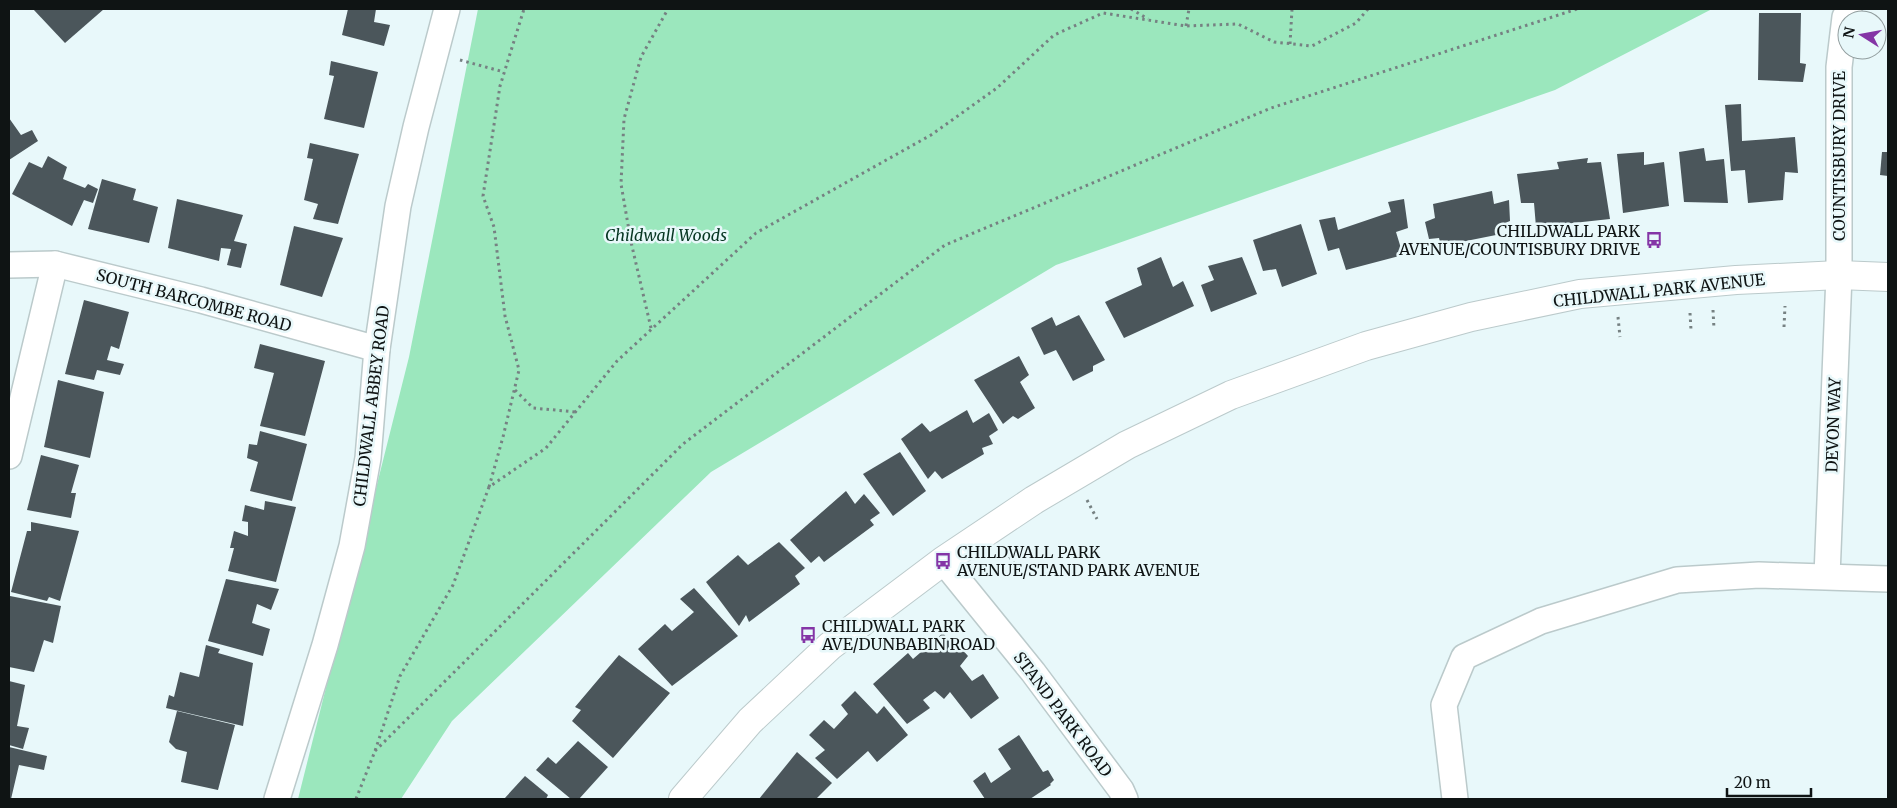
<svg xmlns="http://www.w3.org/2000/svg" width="1897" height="808" font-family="Merriweather,serif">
	<rect width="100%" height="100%" fill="#e8f8fa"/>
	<path fill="#9be7bd" d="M478 9H1712L1555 90 1056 265 711 472 452 721 401 799H298L409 357Z"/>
	<g fill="#4b565b">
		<path d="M33 9H104L65 43Z"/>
		<path d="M348 9H376L374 22 390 25 384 46 342 35Z"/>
		<path d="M1759 13H1801L1800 63 1806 64 1803 82 1758 80Z"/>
		<path d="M331 61 378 72 364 128 324 119 334 76 329 75Z"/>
		<path d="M1741 104 1742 141 1795 137 1798 173 1785 172 1783 200 1748 203 1745 170 1731 171 1725 105Z"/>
		<path d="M9 118 21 135 32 130 38 141 9 160Z"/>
		<path d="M310 143 359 154 338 224 313 219 318 204 304 200 313 159 307 158Z"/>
		<path d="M1704 148 1706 161 1724 159 1728 203 1684 202 1679 152Z"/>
		<path d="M1644 152V165L1664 162 1669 206 1623 213 1617 154Z"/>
		<path d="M1882 152H1888V176L1880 175Z"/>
		<path d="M48 156 67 167 63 179 85 188 88 184 98 189 93 203 84 200 72 226 12 194 29 162 42 168Z"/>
		<path d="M1588 158 1587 163 1601 162 1610 219 1536 227 1534 203H1521L1517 174 1559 169 1557 162Z"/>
		<path d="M102 179 136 189 133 200 158 207 149 243 88 229Z"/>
		<path d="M1492 191 1494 204 1509 200 1510 221 1500 225 1501 234 1441 246 1439 238 1429 239 1425 222 1435 218 1433 204Z"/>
		<path d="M177 199 243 215 234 241 247 244 241 268 227 265 231 249 221 248 219 261 168 248Z"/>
		<path d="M1404 199 1408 228 1396 232 1403 255 1346 270 1339 248 1328 251 1319 220 1335 217 1338 230 1391 212 1388 202Z"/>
		<path d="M1301 224 1317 274 1282 287 1276 269 1263 271 1253 240Z"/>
		<path d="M294 226 343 238 322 297 280 285Z"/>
		<path d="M1161 257 1173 287 1183 281 1194 306 1124 338 1105 302 1142 285 1137 268Z"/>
		<path d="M1242 257 1257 294 1211 312 1201 285 1214 280 1208 266Z"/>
		<path d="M84 300 129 312 119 349 111 346 107 360 124 364 120 375 97 370 94 380 65 374Z"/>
		<path d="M1079 315 1105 360 1093 366V371L1073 381 1056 350 1044 355 1031 328 1052 317 1056 326Z"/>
		<path d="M260 344 325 361 305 436 260 426 274 373 254 368Z"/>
		<path d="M1019 356 1029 375 1020 382 1035 408 1018 419 1013 416 1003 424 974 380Z"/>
		<path d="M58 380 104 392 90 458 44 447Z"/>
		<path d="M967 410 973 423 989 413 998 430 989 436 993 444 982 448 984 454 942 479 935 471 928 479 901 439 922 423 930 432Z"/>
		<path d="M260 431 307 444 292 501 250 491 258 462 247 458 249 444 257 445Z"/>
		<path d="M900 452 926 491 893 516 863 474Z"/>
		<path d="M41 455 79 465 71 493H76L71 518 27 510Z"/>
		<path d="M846 491 855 504 864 494 880 513 870 520 874 525 824 562 819 556 811 563 790 540Z"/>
		<path d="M265 501 296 507 276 582 228 571 234 548H230L234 531 248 536V522L242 521 245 505 264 510Z"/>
		<path d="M31 522 79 531 60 601 49 597 47 601 11 592 27 531H31Z"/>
		<path d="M779 542 805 568 795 576 800 584 749 622 746 615 739 626 706 582 738 555 748 565Z"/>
		<path d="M226 579 279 589 271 610 257 604 252 623 270 629 263 656 208 641Z"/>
		<path d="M694 588 738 636 672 686 638 649 665 624 672 631 694 612 680 599Z"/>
		<path d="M10 596 61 606 53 643 44 640 34 672 9 667Z"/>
		<path d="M943 633 955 648 959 646 968 656 960 666 972 681 983 674 999 698 971 719 950 692 944 699 935 691 923 700 930 708 907 724 873 684 908 653 913 659Z"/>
		<path d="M206 645 220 649 218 653 253 663 243 726 166 708 169 695 174 697 180 672 199 677Z"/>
		<path d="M619 655 670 693 613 758 572 721 581 710 575 707Z"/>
		<path d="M9 681 25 685 17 726 29 728 23 749 9 745Z"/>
		<path d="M855 691 877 714 884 706 908 735 877 762 868 751 837 779 815 758 825 750 809 735 824 720 834 729 848 714 841 705Z"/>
		<path d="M177 711 235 725 218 790 181 782 187 752 176 749 169 742Z"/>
		<path d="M1019 735 1043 772 1048 770 1054 780 1050 784 1051 785 1030 799H985L973 781 985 772 991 783 1011 769 998 749Z"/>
		<path d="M578 741 608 767 579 799H571L536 770 548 757 556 764Z"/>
		<path d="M9 747 47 756 44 770 19 765 11 799H9Z"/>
		<path d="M797 752 832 783 816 799H759Z"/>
		<path d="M525 776 548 795 546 799H504Z"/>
	</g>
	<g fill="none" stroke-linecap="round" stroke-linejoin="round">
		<g stroke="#bbcacb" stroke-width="28">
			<g id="street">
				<path d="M9 265 55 264 201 300 377 349"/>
				<path d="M9 456 55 264"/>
				<path d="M943 561 1033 672 1121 790 1125 799"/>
				<path d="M1827 576 1839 275V67L1845 17 1849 9"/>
				<path d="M277 799 325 645 352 546 368 458 377 349 398 206 416 127 447 9"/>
				<path d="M1455 799 1444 705 1464 657 1541 621 1677 580 1759 575 1888 579"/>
			</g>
		</g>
		<g stroke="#bbcacb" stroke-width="30">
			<path id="secondary" d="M683 799 750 721 830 646 943 561 1034 500 1127 445 1231 395 1366 346 1471 317 1580 294 1736 280 1839 275 1888 277"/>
		</g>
		<g stroke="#768182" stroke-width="3" stroke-dasharray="2.5 4" stroke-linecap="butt">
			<path d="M1131 9 1148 19"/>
			<path d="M1186 26 1189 9"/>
			<path d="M1290 44 1292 9"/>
			<path d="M460 60 504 72"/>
			<path d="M1713 310 1714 329"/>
			<path d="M1690 313 1691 330"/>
			<path d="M1618 317 1620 337"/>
			<path d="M1784 327 1785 306"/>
			<path d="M651 328 631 242 621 184 624 119 641 57 668 9"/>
			<path d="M515 390 533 408 576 412"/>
			<path d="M489 487 503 437 519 370 505 316 494 227 483 196 500 86 524 9"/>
			<path d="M1087 500 1097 519"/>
			<path d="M1006 551 1015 565"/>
			<path d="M375 751 683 444 945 245 1271 108 1577 9"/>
			<path d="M356 799 375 751 400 676 453 585 489 487 546 448 617 361 756 233 931 135 997 88 1054 35 1103 13 1186 26 1238 24 1274 42 1312 46 1356 23 1368 9"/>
		</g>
		<use href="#street" stroke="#fff" stroke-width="25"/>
		<use href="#secondary" stroke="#fff" stroke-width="28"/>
	</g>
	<defs>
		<g id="bus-bare" transform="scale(1.35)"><path d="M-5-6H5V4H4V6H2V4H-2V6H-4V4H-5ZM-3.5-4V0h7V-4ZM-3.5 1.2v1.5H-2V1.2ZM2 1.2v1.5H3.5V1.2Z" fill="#8435a6" stroke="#e8f8fa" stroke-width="2.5" paint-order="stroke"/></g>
	</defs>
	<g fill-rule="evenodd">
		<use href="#bus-bare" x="1654" y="240"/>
		<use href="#bus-bare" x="943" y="561"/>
		<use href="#bus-bare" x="808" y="635"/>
	</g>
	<g text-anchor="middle" stroke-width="5" stroke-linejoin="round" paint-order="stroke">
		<g font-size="16" fill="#0f1414" stroke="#e8f8fa">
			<text transform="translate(1839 156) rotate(-90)" y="6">COUNTISBURY DRIVE</text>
			<text transform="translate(1659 290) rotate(-6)" y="6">CHILDWALL PARK AVENUE</text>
			<text transform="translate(194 300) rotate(15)" y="6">SOUTH BARCOMBE ROAD</text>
			<text transform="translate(371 406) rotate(-83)" y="6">CHILDWALL ABBEY ROAD</text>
			<text transform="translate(1833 425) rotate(-88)" y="6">DEVON WAY</text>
			<text transform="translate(1063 714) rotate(53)" y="6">STAND PARK ROAD</text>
		</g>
		<g font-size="16" fill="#0f1414" stroke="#e8f8fa" text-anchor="start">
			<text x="1640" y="237" text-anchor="end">CHILDWALL PARK<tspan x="1640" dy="18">AVENUE/COUNTISBURY DRIVE</tspan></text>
			<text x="957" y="558">CHILDWALL PARK<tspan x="957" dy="18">AVENUE/STAND PARK AVENUE</tspan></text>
			<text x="822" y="632">CHILDWALL PARK<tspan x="822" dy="18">AVE/DUNBABIN ROAD</tspan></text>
		</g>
		<g font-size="16" font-style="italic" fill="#073622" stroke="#e8f8fa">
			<text x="666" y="241">Childwall Woods</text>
		</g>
	</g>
	<rect width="1897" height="808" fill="none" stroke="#0f1414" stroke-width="20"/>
	<g transform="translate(1862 35) rotate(281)"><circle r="24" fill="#e8f8fa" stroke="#919d9e"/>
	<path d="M0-4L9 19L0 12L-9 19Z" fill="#8435a6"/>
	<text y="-8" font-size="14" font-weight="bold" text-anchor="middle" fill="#0f1414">N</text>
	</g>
	<path d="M1727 788v8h84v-8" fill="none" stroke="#0f1414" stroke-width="2.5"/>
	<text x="1734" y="788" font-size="15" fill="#0f1414" stroke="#e8f8fa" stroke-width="4" paint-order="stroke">20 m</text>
</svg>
